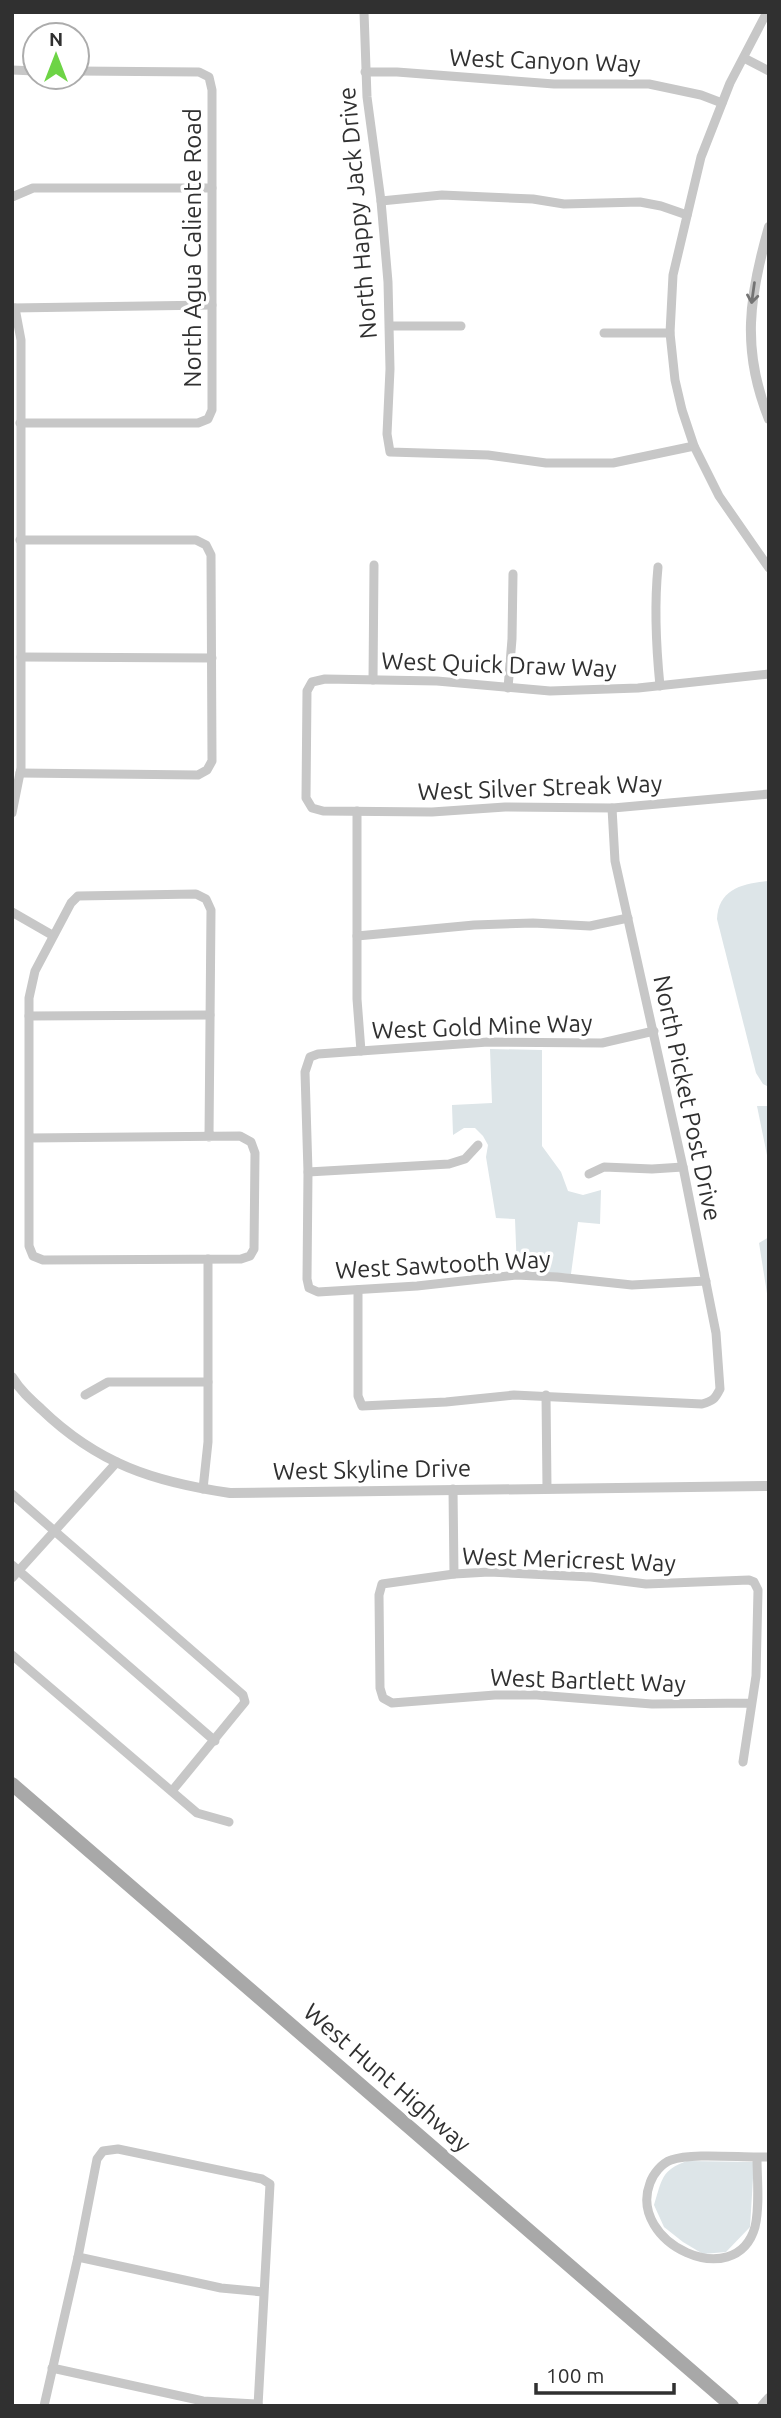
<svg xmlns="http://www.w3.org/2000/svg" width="781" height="2418" font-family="Ubuntu,sans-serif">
	<rect width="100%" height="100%" fill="#fff"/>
	<g fill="#dde5e8">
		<path d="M769 881V1087L763 1084 756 1073 717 919C718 889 743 883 769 881Z"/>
		<path d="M490 1049 542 1050V1146L561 1172 568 1191 583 1195 601 1190 600 1224 578 1222 571 1274 517 1271 515 1219 496 1218 486 1157 488 1145 483 1136 475 1128H464L453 1135 452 1105 492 1103Z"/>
		<path d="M757 1106H769V1165Z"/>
		<path d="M769 1237V1306L759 1243Z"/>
		<path d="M687 2161 754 2162 750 2227 726 2252 703 2254 683 2242 664 2227 654 2205C662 2180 661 2170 687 2161Z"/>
	</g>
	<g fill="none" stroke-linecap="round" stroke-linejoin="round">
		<g stroke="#c7c7c7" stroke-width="9">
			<path d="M364 12 367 97 381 201 388 282 390 369 387 434 390 452 488 455 546 463H613L694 446"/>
			<path d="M767 12 730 83 701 157 673 275 670 333 675 380 682 410 694 446 719 496 769 568"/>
			<path d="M744 58 769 71"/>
			<path d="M12 70 35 71"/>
			<path d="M365 72H397L554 84H649L701 95 722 103"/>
			<path d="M12 197 33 188H212"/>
			<path d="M381 201 442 195 533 199 564 204 640 202 661 206 687 215"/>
			<path d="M12 308 212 305"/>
			<path d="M390 326H461"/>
			<path d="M604 333H670"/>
			<path d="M20 423H198L208 419 212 410V90L209 77 199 72 77 71"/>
			<path d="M658 567C654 607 656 646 660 686"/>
			<path d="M21 657 212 658"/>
			<path d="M769 674 638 688 550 691 437 681 325 679 312 682 307 691 306 798 312 808 323 811 432 812 505 807 613 808 769 794"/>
			<path d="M373 680 374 565"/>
			<path d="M508 688 512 639 513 574"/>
			<path d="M20 773 198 775 207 770 212 761 211 555 206 545 196 540H20"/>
			<path d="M357 811V999L361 1051"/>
			<path d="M12 813 21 768V340L15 308"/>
			<path d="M12 912 52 935"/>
			<path d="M357 936 474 925 533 923 590 926 628 918"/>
			<path d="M29 1016 210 1015"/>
			<path d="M654 1031 602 1043 488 1042 318 1054 310 1057 305 1072 308 1172 307 1279 309 1288 318 1292 417 1286 516 1275 557 1277 632 1285 706 1281"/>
			<path d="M29 1138 240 1136 251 1142 255 1153 254 1249 250 1256 241 1259 43 1260 33 1256 29 1246V998L35 971 71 903 78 896 196 894 206 899 211 910 209 1137"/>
			<path d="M308 1172 449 1164 465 1159 478 1145"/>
			<path d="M589 1174 604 1167 652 1169 683 1167"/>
			<path d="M358 1290V1396L362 1406 446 1402 514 1395 702 1404C713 1401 715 1399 720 1389L716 1333 683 1167 615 861 612 808"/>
			<path d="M85 1395 108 1382H208"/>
			<path d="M546 1395 547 1488"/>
			<path d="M203 1489 208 1442V1259"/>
			<path d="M453 1489 454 1574"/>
			<path d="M12 1494 243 1695 245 1702 172 1791"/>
			<path d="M12 1565 215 1741"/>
			<path d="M12 1578 117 1462"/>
			<path d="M12 1655 197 1813 229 1822"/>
			<path d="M743 1762 756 1676 758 1590 754 1582 749 1580 646 1584 591 1577 489 1572 454 1574 382 1584 379 1595 380 1688 383 1698 392 1703 495 1695H537L652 1704 752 1703"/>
			<path d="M757 2157C757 2179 760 2206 755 2227 736 2294 627 2243 650 2183 653 2174 662 2163 671 2160 690 2153 735 2157 757 2157H769"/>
			<path d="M78 2257 221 2288 263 2292"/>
			<path d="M52 2368 203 2401 258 2404"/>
			<path d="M44 2406 78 2257 97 2159 103 2151 118 2149 262 2179 270 2184 258 2406"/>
		</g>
		<g stroke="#c7c7c7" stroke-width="10">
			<path d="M769 227C749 296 741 350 769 419"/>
			<path d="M12 1377C20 1390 30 1399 41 1409 98 1464 154 1482 230 1493L769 1486"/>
			<path d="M762 2406 769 2398"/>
		</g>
		<path stroke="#a8a8a8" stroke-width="14" d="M12 1784 732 2406"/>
	</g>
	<defs><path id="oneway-shaft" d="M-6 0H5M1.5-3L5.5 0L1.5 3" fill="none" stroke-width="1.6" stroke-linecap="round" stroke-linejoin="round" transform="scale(1.75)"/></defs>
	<use stroke="#747474" href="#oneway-shaft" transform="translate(753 293) rotate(98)"/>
	<g text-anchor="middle" stroke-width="7" stroke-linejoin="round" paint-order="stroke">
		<g font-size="24" fill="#303030" stroke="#fff">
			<text transform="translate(545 61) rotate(2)" y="8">West Canyon Way</text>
			<text transform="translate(358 213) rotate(-95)" y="8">North Happy Jack Drive</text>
			<text transform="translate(193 248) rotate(-90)" y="8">North Agua Caliente Road</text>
			<text transform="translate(499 665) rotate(2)" y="8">West Quick Draw Way</text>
			<text transform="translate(540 788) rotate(-2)" y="8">West Silver Streak Way</text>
			<text transform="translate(482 1027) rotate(-2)" y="8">West Gold Mine Way</text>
			<text transform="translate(687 1098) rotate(78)" y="8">North Picket Post Drive</text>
			<text transform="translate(443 1265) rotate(-3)" y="8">West Sawtooth Way</text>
			<text transform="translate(372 1470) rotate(-1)" y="8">West Skyline Drive</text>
			<text transform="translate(569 1560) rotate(2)" y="8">West Mericrest Way</text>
			<text transform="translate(588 1681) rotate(2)" y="8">West Bartlett Way</text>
			<text transform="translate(387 2078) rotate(41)" y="8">West Hunt Highway</text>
		</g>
	</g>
	<rect width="781" height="2418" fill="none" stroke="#303030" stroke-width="28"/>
	<g transform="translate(56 56)"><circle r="33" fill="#ffffff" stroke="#acacac" stroke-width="2"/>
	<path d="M0-5L12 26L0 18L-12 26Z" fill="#6dd445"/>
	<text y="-10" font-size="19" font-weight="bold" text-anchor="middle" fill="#303030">N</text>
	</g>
	<path d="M536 2383v10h138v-10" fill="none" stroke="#303030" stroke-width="3.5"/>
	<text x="546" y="2383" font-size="21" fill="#303030" stroke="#ffffff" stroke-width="5" paint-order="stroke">100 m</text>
</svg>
